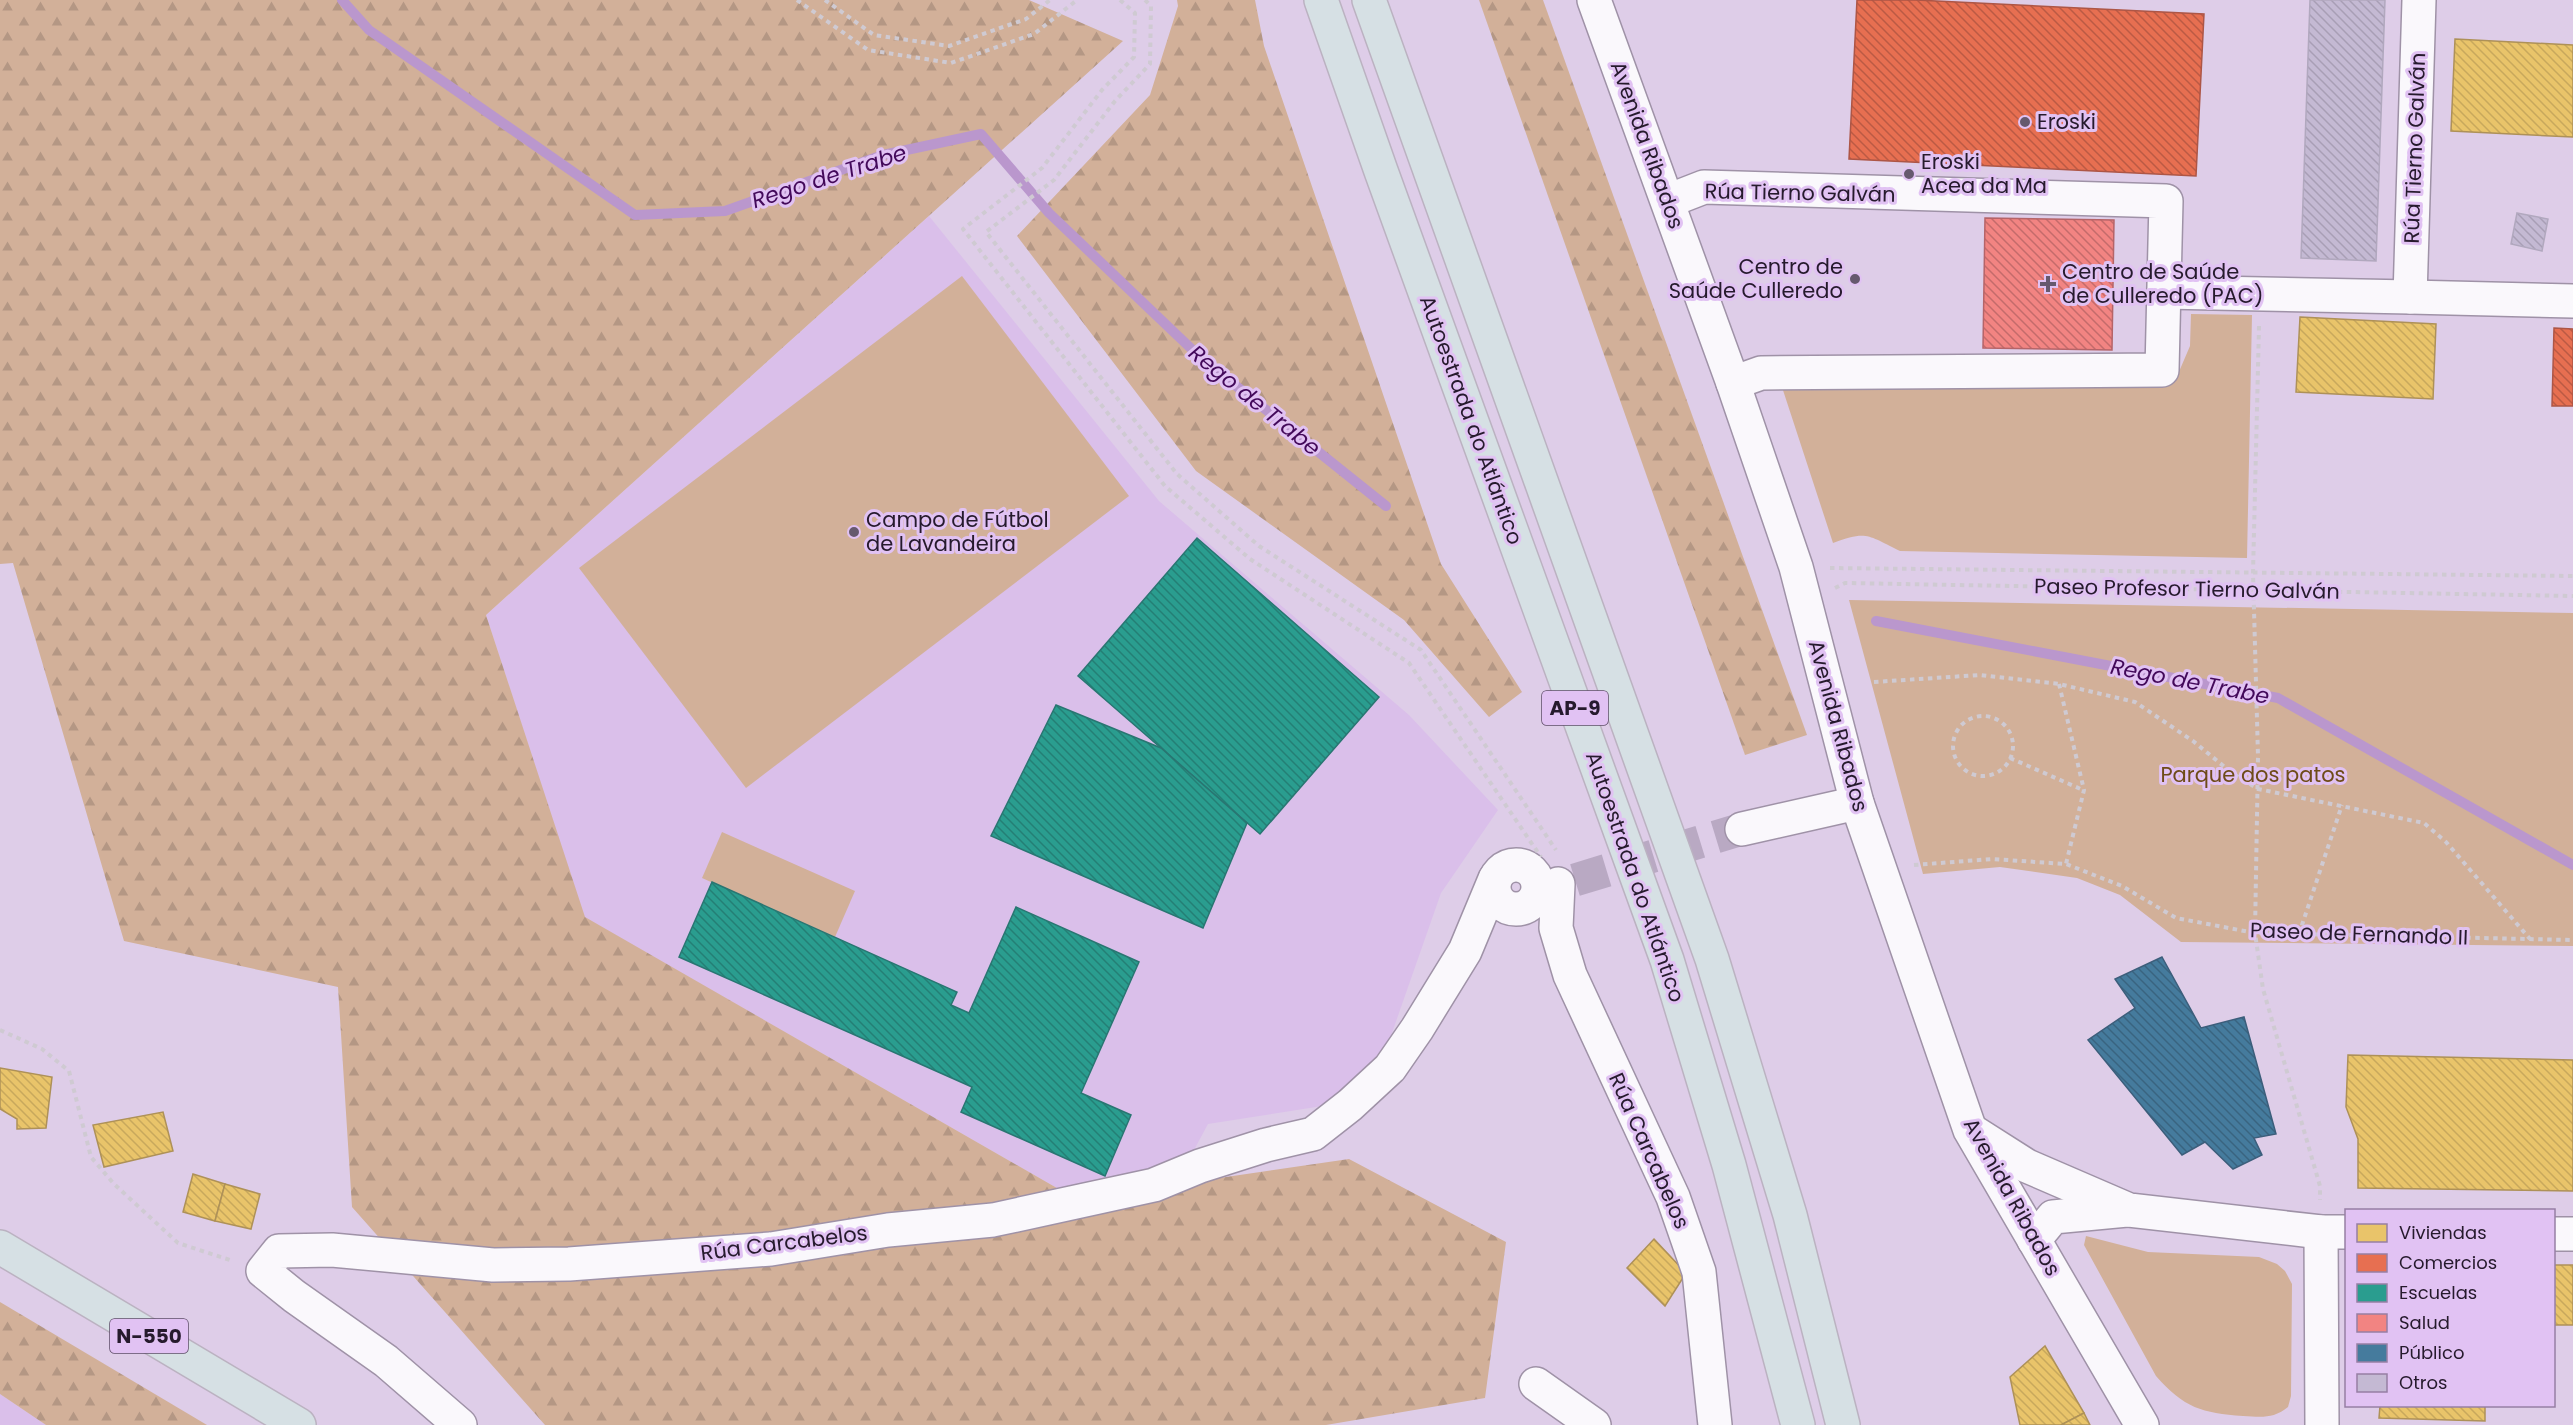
<svg xmlns="http://www.w3.org/2000/svg" width="2573" height="1425" font-family="Poppins,sans-serif">
	<defs>
		<pattern id="forest-firs" width="22" height="20" patternUnits="userSpaceOnUse" patternTransform="scale(1.5)"><rect width="22" height="20" fill="#d2b099"/><path d="M5 1l3.5 6h-7zM16 11l3.5 6h-7z" fill="#b49784"/></pattern>
		<pattern id="homes-back-hatch" width="6" height="6" patternUnits="userSpaceOnUse" patternTransform="scale(1.5)"><rect width="6" height="6" fill="#e9c46a"/><path d="M-1 5l2 2M0 0l6 6M5-1l2 2" fill="none" stroke="#c8a85c"/></pattern>
		<pattern id="shops-back-hatch" width="6" height="6" patternUnits="userSpaceOnUse" patternTransform="scale(1.5)"><rect width="6" height="6" fill="#e76f51"/><path d="M-1 5l2 2M0 0l6 6M5-1l2 2" fill="none" stroke="#bb5a44"/></pattern>
		<pattern id="schools-back-hatch" width="6" height="6" patternUnits="userSpaceOnUse" patternTransform="scale(1.5)"><rect width="6" height="6" fill="#2a9d8f"/><path d="M-1 5l2 2M0 0l6 6M5-1l2 2" fill="none" stroke="#247f75"/></pattern>
		<pattern id="health-back-hatch" width="6" height="6" patternUnits="userSpaceOnUse" patternTransform="scale(1.5)"><rect width="6" height="6" fill="#f28482"/><path d="M-1 5l2 2M0 0l6 6M5-1l2 2" fill="none" stroke="#c46b6b"/></pattern>
		<pattern id="public-back-hatch" width="6" height="6" patternUnits="userSpaceOnUse" patternTransform="scale(1.5)"><rect width="6" height="6" fill="#457b9d"/><path d="M-1 5l2 2M0 0l6 6M5-1l2 2" fill="none" stroke="#396480"/></pattern>
		<pattern id="building-back-hatch" width="6" height="6" patternUnits="userSpaceOnUse" patternTransform="scale(1.5)"><rect width="6" height="6" fill="#c4b9d3"/><path d="M-1 5l2 2M0 0l6 6M5-1l2 2" fill="none" stroke="#a89eb5"/></pattern>
	</defs>
	<rect width="100%" height="100%" fill="#decde8"/>
	<g fill="#dabfea">
		<path d="M929 216 1159 501 1409 715 1498 810 1441 893 1386 1050 1335 1104 1208 1124 1194 1150 1109 1195 1076 1199 584 917 486 615Z"/>
		<path d="M0 1394 46 1425H0Z"/>
	</g>
	<g fill="#d2b099">
		<path d="M962 276 1129 496 746 788 579 568Z"/>
		<path d="M2191 314 2252 315 2247 558 1900 551C1868 536 1868 530 1833 543L1780 381 2152 387 2175 381 2190 346Z"/>
		<path d="M1849 600 2573 613V946L2181 942 2120 895 2077 878 2000 867 1923 874Z"/>
		<path d="M722 832 855 891 835 937 702 878Z"/>
		<path d="M2086 1236 2148 1252 2259 1257 2277 1264 2285 1271 2292 1284 2291 1396 2288 1407C2273 1419 2262 1417 2243 1416 2202 1413 2184 1408 2156 1376L2084 1245Z"/>
	</g>
	<g fill="url(#forest-firs)">
		<path d="M0 0H1029L1123 41 486 615 585 917 1076 1199 1349 1159 1506 1242 1485 1398 1326 1425H545L352 1207 338 987 124 941 13 563 0 564Z"/>
		<path d="M1177 0H1255L1264 46 1441 564 1522 692 1489 717 1404 620 1196 471 1017 236 1150 95 1178 6Z"/>
		<path d="M1479 0H1543L1807 735 1745 755Z"/>
		<path d="M0 1302 207 1425H46L0 1394Z"/>
	</g>
	<g fill="url(#homes-back-hatch)" stroke="#ae9158" stroke-width="1.5">
		<path d="M2455 39 2573 45V137L2451 131Z"/>
		<path d="M2300 317 2436 324 2433 399 2296 392Z"/>
		<path d="M2348 1055 2573 1060V1191L2358 1188V1139L2346 1107Z"/>
		<path d="M0 1068 52 1077 46 1128 17 1129V1119L0 1109Z"/>
		<path d="M163 1112 173 1151 104 1167 93 1125Z"/>
		<path d="M193 1174 225 1184 215 1221 183 1212Z"/>
		<path d="M225 1184 260 1194 251 1229 215 1221Z"/>
		<path d="M1654 1239 1686 1273 1665 1306 1627 1268Z"/>
		<rect x="2554" y="1265" width="19" height="60"/>
		<path d="M2045 1346 2084 1413 2061 1425H2020L2010 1377Z"/>
		<path d="M2380 1406H2485V1421L2379 1418Z"/>
		<path d="M2084 1413 2090 1425H2061Z"/>
	</g>
	<g fill="url(#shops-back-hatch)" stroke="#ad5646" stroke-width="1.5">
		<path d="M1857 0H1916L2204 14 2196 176 1849 159Z"/>
		<path d="M2554 328 2573 329V406H2552Z"/>
	</g>
	<g fill="url(#schools-back-hatch)" stroke="#297672" stroke-width="1.5">
		<path d="M1197 538 1379 697 1260 834 1078 676Z"/>
		<path d="M1056 705 1161 748 1247 823 1203 928 991 836Z"/>
		<path d="M712 882 957 992 951 1005 969 1013 1016 907 1139 962 1081 1093 1131 1115 1105 1176 961 1112 972 1087 679 957Z"/>
	</g>
	<path fill="url(#health-back-hatch)" stroke="#b56468" stroke-width="1.5" d="M1985 218 2114 220 2112 350 1983 348Z"/>
	<path fill="url(#public-back-hatch)" stroke="#3c5e7b" stroke-width="1.5" d="M2162 957 2201 1028 2244 1017 2276 1134 2254 1138 2262 1155 2233 1169 2205 1142 2182 1155 2088 1040 2135 1008 2115 979Z"/>
	<g fill="none" stroke-linecap="round" stroke-linejoin="round">
		<g stroke="#ba97cd" stroke-width="10">
			<path d="M342 0 369 30 635 215 725 211 883 155 981 134 1049 213 1200 357 1386 506"/>
			<path d="M1876 621 2278 698 2573 865"/>
		</g>
	</g>
	<g fill="url(#building-back-hatch)" stroke="#b1a8be" stroke-width="1.5">
		<path d="M2310 0H2385L2376 261 2301 258Z"/>
		<path d="M2517 213 2548 219 2542 251 2511 244Z"/>
	</g>
	<g fill="none" stroke-linecap="round" stroke-linejoin="round">
		<path stroke="#b9a9c3" stroke-width="33" stroke-dasharray="33 16" stroke-linecap="butt" d="M1575 880 1742 829"/>
		<g stroke="#9f92a7" stroke-width="36">
			<g id="minor">
				<path d="M1594 0 1733 383 1796 567 1857 803 1970 1130 2142 1425"/>
				<path d="M1668 201 1704 187 2166 201 2162 370 1761 373 1733 383"/>
				<path d="M2164 292 2410 297 2419 0"/>
				<path d="M2410 297 2573 301"/>
				<path d="M1742 829 1857 803"/>
				<circle cx="1516" cy="887" r="22"/>
				<path d="M1558 884 1556 928 1570 975 1673 1197 1699 1272 1715 1425"/>
				<path d="M1975 1133 2027 1166 2129 1210 2321 1232H2346"/>
				<path d="M2321 1232 2322 1425"/>
				<path d="M2554 1234H2573"/>
				<path d="M2034 1240 2053 1217 2127 1210"/>
				<path d="M1536 1384 1594 1425"/>
				<path d="M460 1425 386 1361 294 1296 263 1271 279 1251 332 1250 493 1265 569 1264 771 1249 888 1230 993 1220 1154 1185 1200 1166 1266 1145 1313 1134 1350 1105 1390 1068 1417 1029 1465 951 1495 879"/>
			</g>
		</g>
		<g stroke="#bbb2c1" stroke-width="36">
			<g id="highway">
				<path d="M1321 0 1381 171 1667 960 1729 1165 1798 1425"/>
				<path d="M1369 0 1712 959 1790 1215 1843 1425"/>
				<path d="M0 1247 299 1425"/>
			</g>
		</g>
		<g stroke="#cfcad2" stroke-width="4" stroke-dasharray="4.5 4.5" stroke-linecap="butt">
			<path d="M797 0 868 50 951 63 1034 34 1077 0"/>
			<path d="M825 0 874 35 949 46 1026 19 1050 0"/>
			<path d="M1120 0 1135 13 1134 57 1102 90 1042 168 963 229 1165 486 1250 559 1409 663 1541 857"/>
			<path d="M1145 0 1151 6 1150 64 1115 101 1054 180 986 232 1177 474 1259 546 1421 650 1556 850"/>
			<path d="M2259 326 2253 573 2258 756 2255 933 2263 989 2320 1186V1200"/>
			<path d="M1830 568 2573 576"/>
			<path d="M1835 588 1845 583 2573 596"/>
			<path d="M1874 682 1980 675 2059 684 2135 702 2193 741 2232 773 2258 789 2424 823 2446 842 2530 939"/>
			<path d="M2059 684 2084 790 2066 864"/>
			<circle cx="1983" cy="746" r="30"/>
			<path d="M2010 758 2083 790"/>
			<path d="M1914 865 1992 859 2066 864 2122 886 2176 918 2255 933 2573 940"/>
			<path d="M2299 934 2342 805"/>
			<path d="M0 1030 42 1049 69 1071 91 1157 114 1184 178 1243 233 1261"/>
		</g>
		<use href="#minor" stroke="#faf8fc" stroke-width="33"/>
		<use href="#highway" stroke="#d6e0e4" stroke-width="33"/>
	</g>
	<g fill="#66596e" stroke="#e1c2f3" stroke-width="2">
		<circle cx="2025" cy="122" r="6"/>
		<circle cx="1909" cy="174" r="6"/>
		<circle cx="1855" cy="279" r="6"/>
		<path d="M2045 275h6v6h6v6h-6v6h-6v-6h-6v-6h6z"/>
		<circle cx="854" cy="532" r="6"/>
	</g>
	<g text-anchor="middle" stroke-width="6" stroke-linejoin="round" paint-order="stroke">
		<g fill="#e1c2f3" stroke="#5e4c68" stroke-width="1.5">
			<rect x="1542" y="691" width="66" height="34" rx="4.5"/>
			<rect x="110" y="1319" width="78" height="34" rx="4.5"/>
		</g>
		<g font-size="20" font-weight="bold" fill="#261a2d">
			<text x="1575" y="715">AP-9</text>
			<text x="149" y="1343">N-550</text>
		</g>
		<g font-size="21" fill="#261a2d" stroke="#e1c2f3" text-anchor="start">
			<text x="2037" y="129">Eroski</text>
			<text x="1921" y="169">Eroski<tspan x="1921" dy="24">Acea da Ma</tspan></text>
			<text x="1843" y="274" text-anchor="end">Centro de<tspan x="1843" dy="24">Saúde Culleredo</tspan></text>
			<text x="2062" y="279">Centro de Saúde<tspan x="2062" dy="24">de Culleredo (PAC)</tspan></text>
			<text x="866" y="527">Campo de Fútbol<tspan x="866" dy="24">de Lavandeira</tspan></text>
		</g>
		<g font-size="21" fill="#261a2d" stroke="#e1c2f3">
			<text transform="translate(1647 145) rotate(70)" y="7">Avenida Ribados</text>
			<text transform="translate(2415 148) rotate(-88)" y="7">Rúa Tierno Galván</text>
			<text transform="translate(1800 193) rotate(1)" y="7">Rúa Tierno Galván</text>
			<text transform="translate(1471 420) rotate(70)" y="7">Autoestrada do Atlántico</text>
			<text transform="translate(2187 589) rotate(1)" y="7">Paseo Profesor Tierno Galván</text>
			<text transform="translate(1838 726) rotate(75)" y="7">Avenida Ribados</text>
			<text transform="translate(1635 877) rotate(71)" y="7">Autoestrada do Atlántico</text>
			<text transform="translate(2359 934) rotate(2)" y="7">Paseo de Fernando II</text>
			<text transform="translate(1649 1151) rotate(66)" y="7">Rúa Carcabelos</text>
			<text transform="translate(2012 1197) rotate(61)" y="7">Avenida Ribados</text>
			<text transform="translate(784 1243) rotate(-7)" y="7">Rúa Carcabelos</text>
		</g>
		<g font-size="21" fill="#6e4b18" stroke="#e1c2f3">
			<text x="2253" y="782">Parque dos patos</text>
		</g>
		<g font-size="22" font-style="italic" fill="#43095a" stroke="#e1c2f3">
			<text transform="translate(829 176) rotate(-18)" y="8">Rego de Trabe</text>
			<text transform="translate(1255 400) rotate(39)" y="8">Rego de Trabe</text>
			<text transform="translate(2190 681) rotate(11)" y="8">Rego de Trabe</text>
		</g>
	</g>
	<rect x="2345" y="1209" width="210" height="198" fill="#e1c2f3" stroke="#967fa4" stroke-width="1.5"/>
	<rect x="2357" y="1224" width="30" height="18" fill="#e9c46a" stroke="#967fa4" stroke-width="1.5"/>
	<text x="2399" y="1239" font-size="18" fill="#261a2d">Viviendas</text>
	<rect x="2357" y="1254" width="30" height="18" fill="#e76f51" stroke="#967fa4" stroke-width="1.5"/>
	<text x="2399" y="1269" font-size="18" fill="#261a2d">Comercios</text>
	<rect x="2357" y="1284" width="30" height="18" fill="#2a9d8f" stroke="#967fa4" stroke-width="1.5"/>
	<text x="2399" y="1299" font-size="18" fill="#261a2d">Escuelas</text>
	<rect x="2357" y="1314" width="30" height="18" fill="#f28482" stroke="#967fa4" stroke-width="1.5"/>
	<text x="2399" y="1329" font-size="18" fill="#261a2d">Salud</text>
	<rect x="2357" y="1344" width="30" height="18" fill="#457b9d" stroke="#967fa4" stroke-width="1.5"/>
	<text x="2399" y="1359" font-size="18" fill="#261a2d">Público</text>
	<rect x="2357" y="1374" width="30" height="18" fill="#c4b9d3" stroke="#967fa4" stroke-width="1.5"/>
	<text x="2399" y="1389" font-size="18" fill="#261a2d">Otros</text>
</svg>
